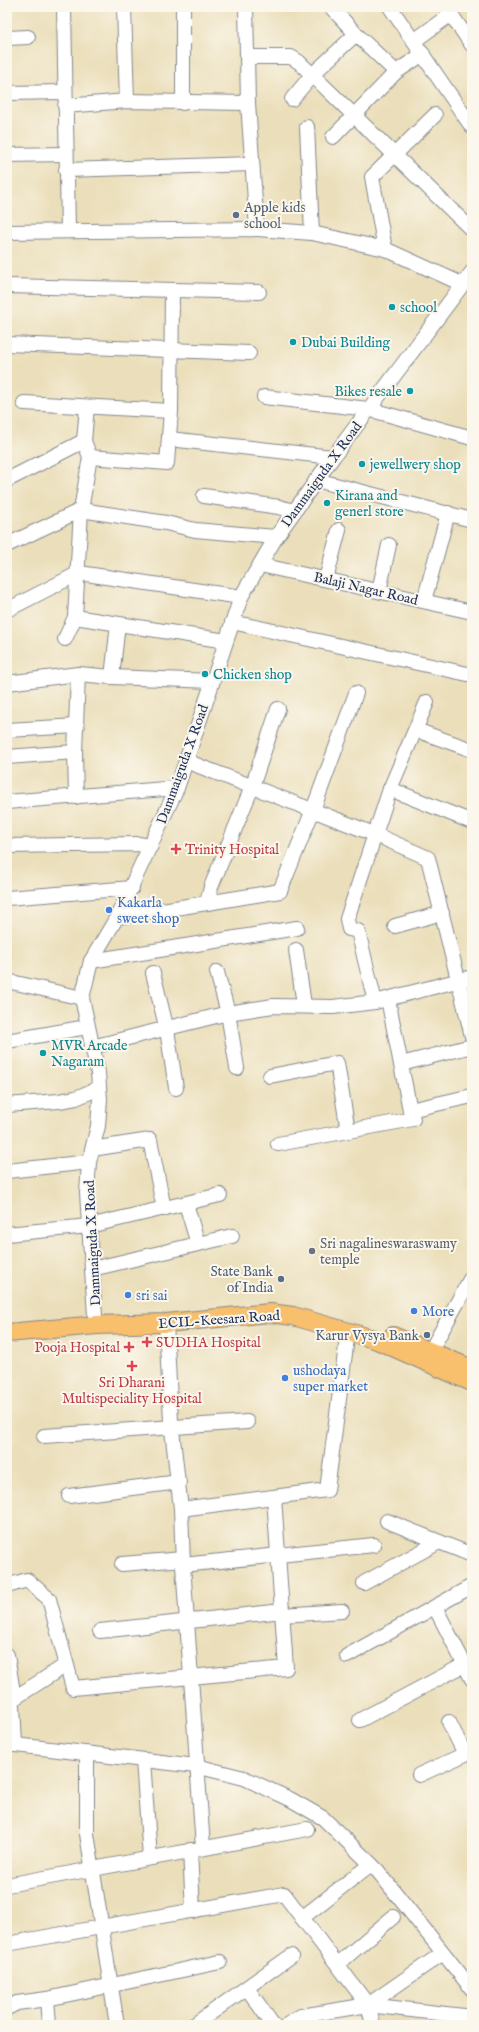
<svg xmlns="http://www.w3.org/2000/svg" width="479" height="2032" font-family="'IM FELL English',serif">
	<rect width="100%" height="100%" fill="#fbf7ec"/>
	<filter id="ink" filterUnits="userSpaceOnUse"><feTurbulence type="fractalNoise" baseFrequency=".025" numOctaves="2"/><feDisplacementMap in="SourceGraphic" scale="8" xChannelSelector="R" yChannelSelector="G"/><feConvolveMatrix kernelMatrix="1 2 1 2 8 2 1 2 1" color-interpolation-filters="sRGB"/></filter>
	<filter id="wash" filterUnits="userSpaceOnUse"><feTurbulence type="fractalNoise" baseFrequency=".012" numOctaves="4" result="noise"/><feDisplacementMap in="SourceGraphic" scale="16" xChannelSelector="R" yChannelSelector="G"/><feGaussianBlur stdDeviation="0.9" result="paint"/><feColorMatrix in="noise" values="0 0 0 0 0 0 0 0 0 0 0 0 0 0 0 0 0 1.4 0 .05"/><feComposite in="paint" operator="in"/></filter>
	<g filter="url(#wash)">
		<rect width="100%" height="100%" fill="#ebdfbb"/>
	</g>
	<g filter="url(#ink)">
		<g fill="none" stroke-linecap="round" stroke-linejoin="round">
			<g stroke="#83878c" stroke-width="16">
				<g id="minor">
					<path d="M64 7 68 231"/>
					<path d="M124 7 127 101"/>
					<path d="M183 7V103"/>
					<path d="M246 7 248 103 257 229"/>
					<path d="M331 7 356 34 396 72"/>
					<path d="M390 7 472 127"/>
					<path d="M446 7 472 45"/>
					<path d="M7 38 28 37"/>
					<path d="M414 41 451 14"/>
					<path d="M247 57H291L299 62 472 230"/>
					<path d="M7 93 64 92"/>
					<path d="M292 99 312 75 356 34"/>
					<path d="M65 106 127 101 248 103"/>
					<path d="M307 127 312 233"/>
					<path d="M333 137 396 72 423 54"/>
					<path d="M7 155 65 154"/>
					<path d="M66 170 252 164"/>
					<path d="M7 232 257 229 312 233 385 249 462 284"/>
					<path d="M385 249 372 177 435 115"/>
					<path d="M7 286 259 292"/>
					<path d="M7 344 249 353"/>
					<path d="M264 397 368 409 472 438"/>
					<path d="M24 403 171 411"/>
					<path d="M169 439 333 457"/>
					<path d="M90 457 167 463 171 411 172 290"/>
					<path d="M7 480 84 441"/>
					<path d="M316 480 472 520"/>
					<path d="M204 496 279 507 294 511"/>
					<path d="M7 545 81 510 166 523 195 530 276 537"/>
					<path d="M260 565 472 612"/>
					<path d="M326 579 339 530"/>
					<path d="M379 591 389 545"/>
					<path d="M424 601 448 513"/>
					<path d="M7 610 79 573 241 597"/>
					<path d="M75 617 226 641"/>
					<path d="M232 622 472 675"/>
					<path d="M65 639 75 617 81 510 90 457 84 441 87 407"/>
					<path d="M78 674 112 677 212 681"/>
					<path d="M112 677 118 624"/>
					<path d="M7 683 78 674 75 752 76 797"/>
					<path d="M278 709 252 787 211 887 207 903 280 891 313 810 356 693"/>
					<path d="M7 730 77 726"/>
					<path d="M416 730 472 750"/>
					<path d="M7 757 75 752"/>
					<path d="M186 761 374 834 428 858 472 1036"/>
					<path d="M390 789 472 822"/>
					<path d="M7 802 177 788"/>
					<path d="M7 846 138 844 151 846"/>
					<path d="M7 898 132 888"/>
					<path d="M117 917 207 903"/>
					<path d="M395 926 442 913"/>
					<path d="M296 950 304 1005"/>
					<path d="M91 961 297 928"/>
					<path d="M217 972 228 1013 237 1068"/>
					<path d="M153 973 167 1030 176 1088"/>
					<path d="M7 981 82 998"/>
					<path d="M388 999 410 1110 472 1096"/>
					<path d="M375 1002 358 931 349 929 347 919 390 789 427 702"/>
					<path d="M7 1041 87 1027"/>
					<path d="M92 1047 228 1013 273 1006 333 1007 375 1002 472 977"/>
					<path d="M401 1064 472 1046"/>
					<path d="M270 1076 337 1063 348 1131"/>
					<path d="M7 1105 59 1101 76 1098 99 1088"/>
					<path d="M278 1144 413 1119 410 1110"/>
					<path d="M92 1149 150 1140 164 1209"/>
					<path d="M7 1171 89 1162"/>
					<path d="M186 1204 198 1244"/>
					<path d="M7 1234 89 1226 220 1195"/>
					<path d="M92 1269 232 1236"/>
					<path d="M95 1316 87 1193 89 1162 98 1126 100 1099 98 1073 82 998 91 961 117 917 177 788 241 597 276 537 333 457 472 272"/>
					<path d="M166 1323 171 1421 181 1509 183 1565 203 1847"/>
					<path d="M431 1350 472 1276"/>
					<path d="M44 1436 247 1422"/>
					<path d="M69 1496 179 1482"/>
					<path d="M181 1509 327 1490 348 1331"/>
					<path d="M387 1521 472 1555"/>
					<path d="M122 1564 183 1559"/>
					<path d="M183 1565 374 1545"/>
					<path d="M364 1583 439 1542"/>
					<path d="M7 1586 27 1580 49 1599 73 1688 286 1668 274 1497"/>
					<path d="M435 1607 472 1679"/>
					<path d="M282 1615 342 1611"/>
					<path d="M100 1631 282 1611"/>
					<path d="M7 1655 12 1686 15 1744"/>
					<path d="M347 1656 472 1586"/>
					<path d="M13 1699 66 1665"/>
					<path d="M360 1720 464 1665"/>
					<path d="M449 1722 465 1754"/>
					<path d="M7 1744 196 1766 244 1778 290 1799 323 1818 377 1870 472 1989"/>
					<path d="M87 1754V1834L117 2025"/>
					<path d="M143 1760 150 1858"/>
					<path d="M419 1775 472 1751"/>
					<path d="M190 1850 193 1911"/>
					<path d="M7 1885 307 1829"/>
					<path d="M302 1918 371 1864"/>
					<path d="M7 1944 284 1894 368 2005 373 2025"/>
					<path d="M338 1964 393 1917"/>
					<path d="M247 1988 273 2025"/>
					<path d="M47 1999 49 2025"/>
					<path d="M368 2005 472 2017"/>
					<path d="M7 2008 17 2003 47 1999 220 1962"/>
					<path d="M194 2025 291 1956"/>
					<path d="M287 2025 301 2016 368 2005 443 1953"/>
				</g>
			</g>
			<g stroke="#83878c" stroke-width="20">
				<g id="major">
					<path d="M7 1333 97 1325 166 1323 270 1313 293 1316 377 1340 472 1382"/>
					<path d="M393 1336 472 1369"/>
				</g>
			</g>
			<use href="#minor" stroke="#fff" stroke-width="14"/>
			<use href="#major" stroke="#f8bf6c" stroke-width="18"/>
		</g>
	</g>
	<g fill="#5c6f8a" stroke="#fbf7ec" stroke-width="1.5">
		<circle cx="236" cy="215" r="4"/>
		<circle cx="281" cy="1279" r="4"/>
		<circle cx="427" cy="1335" r="4"/>
	</g>
	<g fill="#0f9aa8" stroke="#fbf7ec" stroke-width="1.5">
		<circle cx="392" cy="307" r="4"/>
		<circle cx="293" cy="342" r="4"/>
		<circle cx="410" cy="391" r="4"/>
		<circle cx="362" cy="464" r="4"/>
		<circle cx="327" cy="503" r="4"/>
		<circle cx="205" cy="674" r="4"/>
		<circle cx="43" cy="1053" r="4"/>
	</g>
	<g fill="#e0444e" stroke="#fbf7ec" stroke-width="1.5">
		<path d="M174 843h4v4h4v4h-4v4h-4v-4h-4v-4h4z"/>
		<path d="M145 1336h4v4h4v4h-4v4h-4v-4h-4v-4h4z"/>
		<path d="M127 1341h4v4h4v4h-4v4h-4v-4h-4v-4h4z"/>
		<path d="M130 1360h4v4h4v4h-4v4h-4v-4h-4v-4h4z"/>
	</g>
	<g fill="#3f7fe0" stroke="#fbf7ec" stroke-width="1.5">
		<circle cx="109" cy="910" r="4"/>
		<circle cx="128" cy="1295" r="4"/>
		<circle cx="414" cy="1311" r="4"/>
		<circle cx="285" cy="1378" r="4"/>
	</g>
	<circle fill="#6b7280" stroke="#fbf7ec" stroke-width="1.5" cx="312" cy="1251" r="4"/>
	<g text-anchor="middle" stroke-width="4" stroke-linejoin="round" paint-order="stroke">
		<g font-size="14" fill="#4e5e75" stroke="#fbf7ec" text-anchor="end">
			<text x="244" y="212" text-anchor="start">Apple kids<tspan x="244" dy="16">school</tspan></text>
			<text x="273" y="1276">State Bank<tspan x="273" dy="16">of India</tspan></text>
			<text x="419" y="1340">Karur Vysya Bank</text>
		</g>
		<g font-size="14" fill="#0d838f" stroke="#fbf7ec" text-anchor="start">
			<text x="400" y="312">school</text>
			<text x="301" y="347">Dubai Building</text>
			<text x="402" y="396" text-anchor="end">Bikes resale</text>
			<text x="370" y="469">jewellwery shop</text>
			<text x="335" y="500">Kirana and<tspan x="335" dy="16">generl store</tspan></text>
			<text x="213" y="679">Chicken shop</text>
			<text x="51" y="1050">MVR Arcade<tspan x="51" dy="16">Nagaram</tspan></text>
		</g>
		<g font-size="14" fill="#1b2f5e" stroke="#fbf7ec">
			<text transform="translate(321 474) rotate(-54)" y="5">Dammaiguda X Road</text>
			<text transform="translate(366 588) rotate(13)" y="5">Balaji Nagar Road</text>
			<text transform="translate(182 764) rotate(-70)" y="5">Dammaiguda X Road</text>
			<text transform="translate(92 1243) rotate(-93)" y="5">Dammaiguda X Road</text>
			<text transform="translate(219 1319) rotate(-4)" y="5">ECIL-Keesara Road</text>
		</g>
		<g font-size="14" fill="#be3a42" stroke="#fbf7ec" text-anchor="start">
			<text x="185" y="854">Trinity Hospital</text>
			<text x="156" y="1347">SUDHA Hospital</text>
			<text x="120" y="1352" text-anchor="end">Pooja Hospital</text>
			<text x="132" y="1387" text-anchor="middle">Sri Dharani<tspan x="132" dy="16">Multispeciality Hospital</tspan></text>
		</g>
		<g font-size="14" fill="#366cbe" stroke="#fbf7ec" text-anchor="start">
			<text x="117" y="907">Kakarla<tspan x="117" dy="16">sweet shop</tspan></text>
			<text x="136" y="1300">sri sai</text>
			<text x="422" y="1316">More</text>
			<text x="293" y="1375">ushodaya<tspan x="293" dy="16">super market</tspan></text>
		</g>
		<g font-size="14" fill="#5b616d" stroke="#fbf7ec" text-anchor="start">
			<text x="320" y="1248">Sri nagalineswaraswamy<tspan x="320" dy="16">temple</tspan></text>
		</g>
	</g>
	<rect width="479" height="2032" fill="none" stroke="#fbf7ec" stroke-width="24"/>
</svg>
